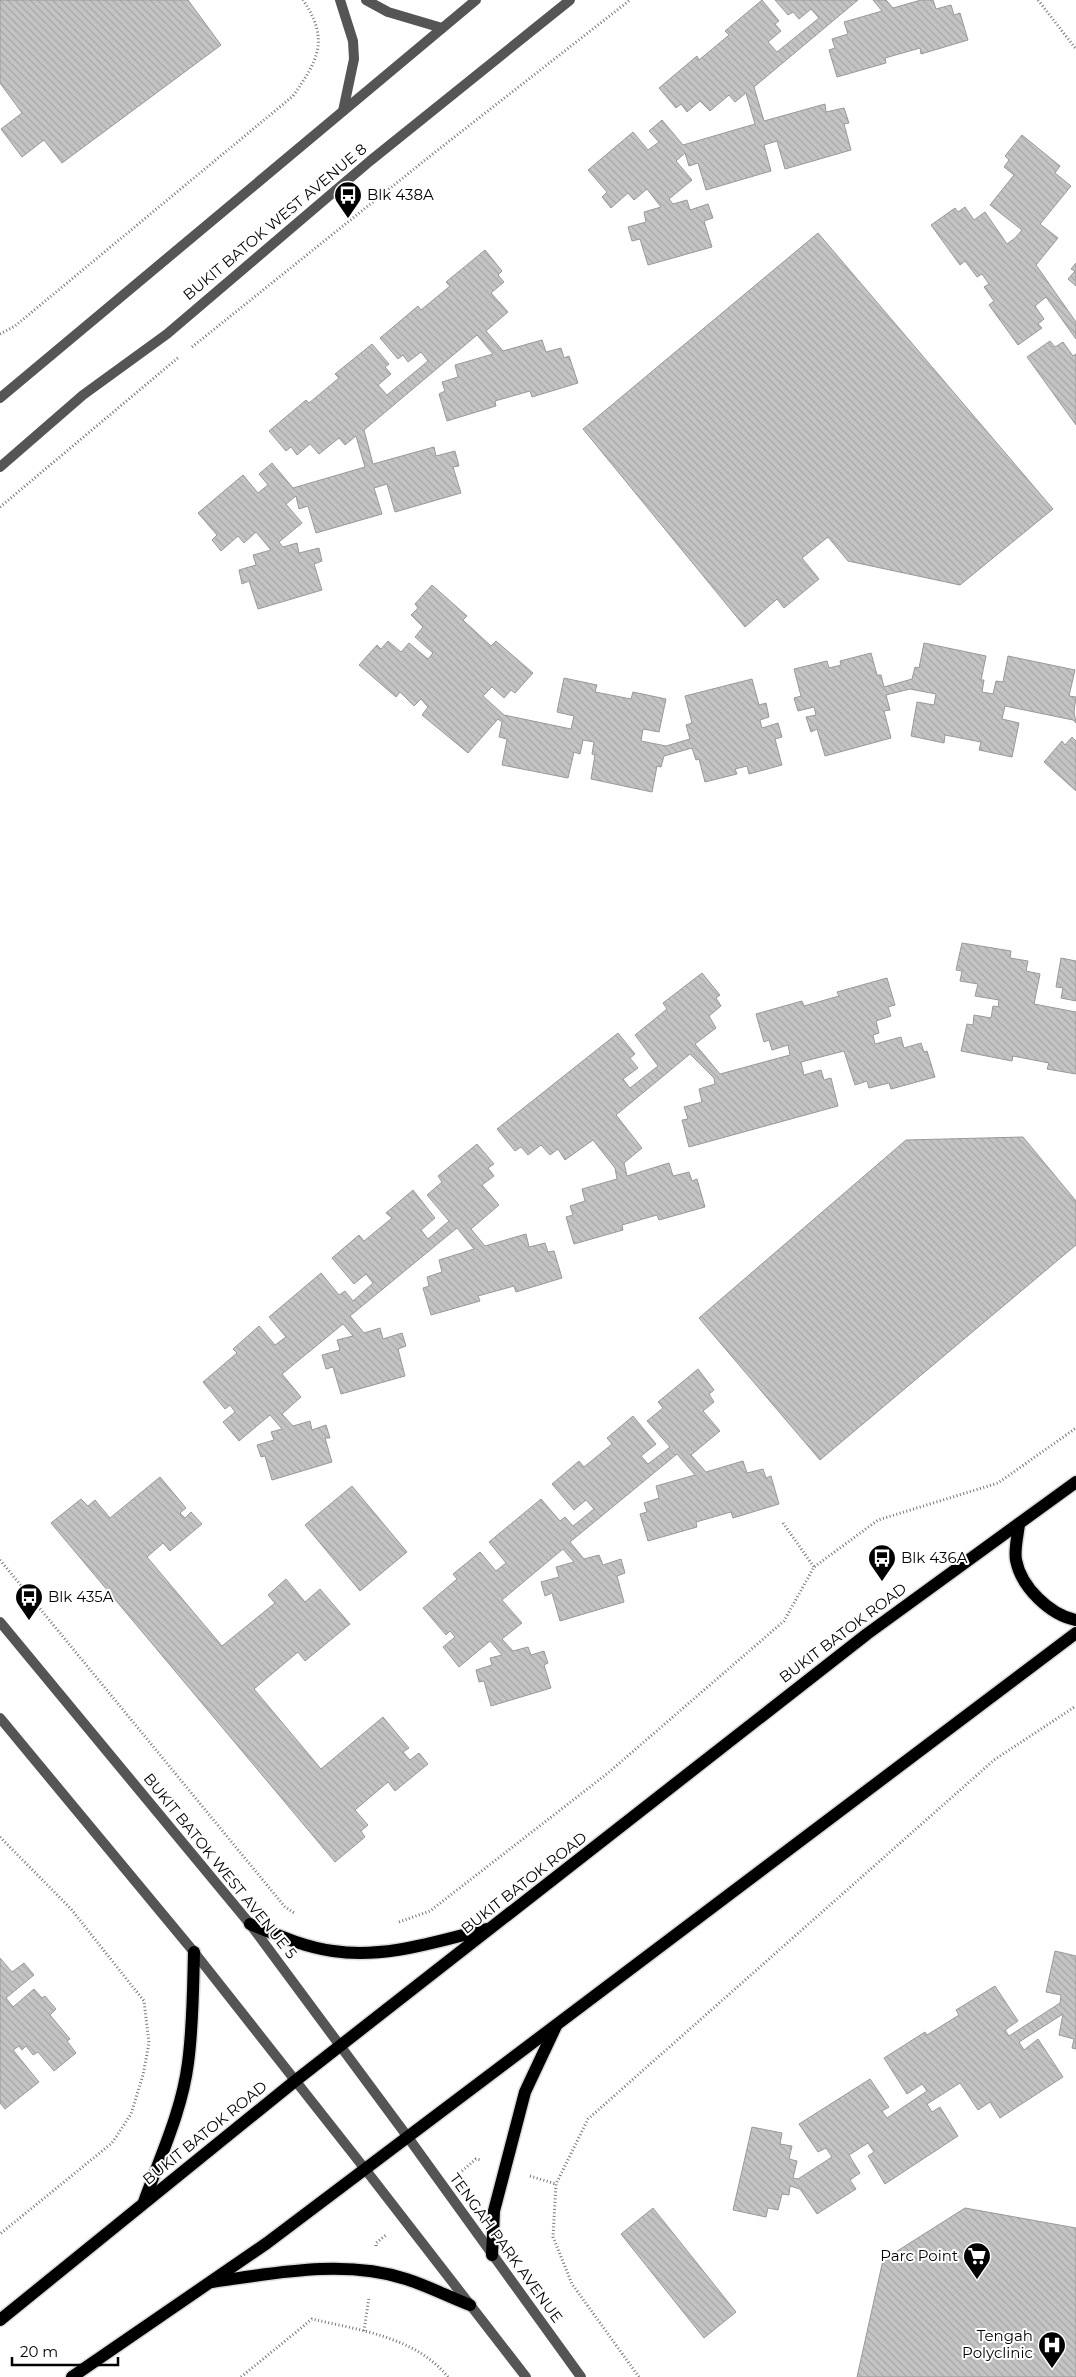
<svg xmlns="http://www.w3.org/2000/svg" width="1076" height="2377" font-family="Montserrat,sans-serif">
	<defs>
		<pattern id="building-back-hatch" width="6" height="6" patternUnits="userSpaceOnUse" patternTransform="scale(1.25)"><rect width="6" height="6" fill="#c4c4c4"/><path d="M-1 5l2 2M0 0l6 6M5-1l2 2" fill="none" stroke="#a7a7a7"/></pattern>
	</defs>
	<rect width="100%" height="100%" fill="#fff"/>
	<g fill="url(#building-back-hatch)" stroke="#999">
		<path d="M0 0H188L221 45 62 163 44 140 22 157 1 129 22 113 0 83Z"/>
		<path d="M762 0 779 21 775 24 781 31 768 42 777 52 819 18 811 9 799 19 793 12 788 15 775 0H858L754 87 764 121 825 104 826 112 844 108 849 123 844 124 851 150 785 169 777 141 764 145 771 171 706 190 698 163 689 166 685 153 676 161 692 180 669 199 673 204 687 200 690 210 708 204 713 218 704 221 712 247 648 265 640 239 632 241 628 227 646 222 644 212 661 207 647 189 634 200 628 193 611 208 602 197 607 192 588 170 633 132 648 150 659 142 649 131 662 120 683 145 755 124 746 93 735 102 729 95 710 111 700 101 687 112 681 104 676 108 659 88 697 56 699 60 729 35 725 31Z"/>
		<path d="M873 0H886L893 8 921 0H933L936 9 951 5 954 15 960 13 968 40 921 54 920 48 885 58 886 63 837 77 829 50 835 48 832 39 848 34 844 22 882 11Z"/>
		<path d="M1022 135 1060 166 1055 173 1071 186 1040 224 1058 238 1036 265 1076 322V339L1046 297 1035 306 1044 319 1038 324 1042 328 1018 345 989 305 994 301 984 287 989 284 982 274 977 277 965 261 960 265 931 225 955 208 958 212 965 207 974 220 985 212 1007 244 1015 238 1022 230 990 205 1014 175 1004 167 1009 160 1005 156Z"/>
		<path d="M818 233 1053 509 960 585 848 561 828 537 802 558 819 579 784 608 777 599 745 627 583 429Z"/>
		<path d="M485 250 502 271 498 275 504 282 491 293 508 312 486 331 503 351 542 340 546 352 561 348 564 358 569 356 578 383 532 397 530 391 495 401 496 406 447 421 439 394 445 391 442 382 458 377 455 365 493 354 477 335 364 430 373 464 434 447 436 456 455 451 459 466 453 467 461 493 395 512 387 484 374 488 382 514 316 533 308 506 299 509 296 496 286 504 302 523 279 542 283 547 297 543 299 553 319 548 322 561 314 564 322 590 258 609 249 581 242 584 239 570 256 565 253 555 271 550 256 532 244 543 238 536 221 551 212 540 217 535 198 513 243 475 258 493 268 485 259 474 272 463 293 488 365 467 356 436 345 445 339 438 319 454 310 444 297 455 291 447 286 451 269 431 306 400 309 403 339 378 335 374 372 344 389 364 385 367 391 374 378 385 387 395 428 361 421 352 408 362 403 355 398 359 380 338 418 306 421 310 450 286 446 282Z"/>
		<path d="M1076 263V286L1068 279 1075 271 1071 269Z"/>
		<path d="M1050 341 1055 347 1063 342 1073 356 1076 354V425L1027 357Z"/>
		<path d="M432 585 467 616 463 620 491 646 496 641 533 673 515 693 511 690 504 698 492 687 483 696 504 715 571 729 574 716 557 712 564 678 597 685 595 692 631 699 633 692 666 699 659 732 643 729 641 741 666 746 690 739 686 725 692 723 685 696 752 679 759 705 766 703 769 717 760 720 762 728 778 723 782 737 775 739 782 765 749 774 747 766 735 769 737 774 705 782 699 759 696 760 692 748 664 756 661 767 657 766 652 792 591 779 595 755 592 754 594 742 583 740 580 754 574 752 568 778 502 765 507 739 499 737 502 722 498 719 468 753 422 715 428 707 421 699 414 706 400 692 396 697 359 665 377 645 381 649 388 641 401 652 409 643 428 659 433 653 415 637 423 627 411 615 418 608 415 604Z"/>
		<path d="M924 643 986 656 981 680H984L982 692 993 694 996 681 1003 682 1008 656 1075 670 1069 696 1076 697 1074 712 1076 723 1073 720 1005 706 1002 719 1019 723 1012 757 979 750 981 742 945 735 944 743 911 736 917 702 934 705 936 694 910 689 886 695 890 710 884 711 891 738 825 756 817 729 811 732 806 717 816 715 814 707 798 711 794 698 801 696 794 669 827 661 829 668 841 665 840 661 871 653 877 675H881L884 687 912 679 915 667 919 668Z"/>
		<path d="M1072 737 1076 741V791L1044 762 1062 741 1065 745Z"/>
		<path d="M962 943 1011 951 1010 958 1028 961 1026 971 1040 974 1034 1004 1076 1012V1074L1047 1069 1049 1063 1013 1056 1012 1061 961 1051 967 1024 973 1025 974 1015 991 1018 993 1006 998 1007 999 1000 975 996 978 984 960 981 962 971 956 970Z"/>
		<path d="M1061 958 1076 961V1001L1061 998 1063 988 1056 987Z"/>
		<path d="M702 973 720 995 716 998 721 1006 709 1016 716 1028 695 1044 720 1074 790 1055 788 1045 772 1050 769 1040 764 1042 756 1014 802 1001 804 1006 839 996 837 992 887 978 895 1005 888 1007 891 1016 876 1021 879 1033 873 1035 875 1044 901 1037 904 1048 921 1043 924 1052 927 1051 935 1077 891 1089 889 1083 869 1088 867 1081 855 1085 844 1051 801 1062 804 1075 821 1070 824 1080 831 1078 838 1106 689 1147 682 1120 688 1119 684 1107 702 1102 699 1089 715 1084 714 1078 690 1054 616 1115 642 1148 624 1163 627 1176 669 1163 673 1176 689 1172 692 1181 697 1179 705 1207 659 1220 657 1215 622 1225 623 1230 574 1244 566 1217 573 1215 570 1206 585 1201 582 1189 617 1179 615 1168 593 1140 565 1160 558 1149 550 1155 541 1145 528 1155 521 1147 515 1151 497 1129 618 1033 635 1054 630 1058 638 1068 623 1079 630 1088 658 1066 635 1035 667 1009 663 1003Z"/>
		<path d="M1023 1137 1076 1201V1245L820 1460 699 1318 906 1140Z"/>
		<path d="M477 1144 494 1164 488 1168 494 1176 482 1185 499 1205 471 1229 485 1246 526 1234 529 1247 545 1243 548 1252 554 1251 562 1278 516 1292 514 1286 478 1296 480 1301 431 1315 423 1288 429 1286 427 1277 442 1272 439 1260 474 1249 457 1228 350 1316 364 1333 380 1328 383 1339 402 1333 406 1346 398 1349 405 1376 341 1394 333 1367 326 1369 322 1355 340 1350 337 1340 353 1336 343 1324 282 1374 301 1397 282 1414 293 1426 310 1421 312 1430 326 1425 330 1438H325L332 1462 272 1480 265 1456 261 1457 257 1445 274 1440 271 1432 282 1429 270 1415 239 1441 223 1422 235 1412 230 1405 225 1409 203 1382 237 1353 233 1349 259 1326 275 1345 286 1337 269 1317 321 1273 339 1295 345 1291 353 1301 373 1283 366 1274 354 1284 332 1258 359 1235 364 1241 392 1218 386 1213 413 1190 435 1218 421 1230 428 1239 449 1221 427 1195 442 1182 438 1176Z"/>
		<path d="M698 1369 714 1390 709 1394 714 1402 703 1411 720 1431 691 1455 706 1472 743 1461 747 1473 763 1469 766 1478 771 1476 779 1504 733 1518 731 1512 696 1522 697 1527 648 1541 640 1514 647 1512 644 1503 659 1498 656 1486 695 1475 677 1454 570 1542 584 1559 599 1555 603 1565 621 1559 625 1573 617 1576 624 1602 560 1621 552 1593 545 1596 541 1582 559 1577 556 1567 574 1562 563 1549 502 1600 522 1623 502 1639 513 1651 528 1647 531 1655 544 1651 548 1663 544 1665 551 1688 491 1706 484 1681 479 1682 476 1670 492 1665 490 1658 502 1655 490 1641 459 1667 443 1647 455 1637 450 1631 446 1635 423 1608 457 1579 453 1574 480 1552 496 1571 506 1563 489 1542 541 1499 560 1521 565 1517 573 1526 594 1509 586 1500 574 1510 552 1484 579 1461 584 1467 612 1444 607 1438 633 1416 656 1444 641 1456 648 1464 670 1447 647 1421 663 1408 658 1402Z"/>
		<path d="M160 1477 186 1508 180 1513 185 1518 191 1512 202 1524 170 1551 163 1543 147 1557 222 1646 275 1603 268 1595 286 1579 305 1602 320 1589 350 1624 305 1661 298 1652 254 1689 321 1769 383 1717 409 1748 403 1752 410 1760 419 1753 428 1764 395 1791 388 1782 355 1810 368 1825 361 1831 365 1837 335 1862 51 1523 81 1499 88 1506 95 1500 110 1518Z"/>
		<path d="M352 1486 407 1552 360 1591 305 1525Z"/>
		<path d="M1055 1951 1076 1956V2049L1072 2048 1074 2039 1059 2035 1063 2014 1019 2042 1024 2050 1038 2039 1063 2077 1000 2118 990 2102 978 2110 960 2083 927 2104 932 2112 940 2107 958 2136 885 2184 868 2156 874 2152 868 2143 849 2155 860 2173 850 2180 856 2189 817 2214 800 2189 790 2186 789 2195 782 2194 778 2210 768 2208 766 2217 733 2210 752 2127 782 2133 780 2144 792 2146 789 2159 797 2161 793 2178 798 2179 832 2157 826 2148 818 2152 799 2124 870 2079 889 2107 882 2111 887 2118 927 2091 922 2084 907 2094 884 2058 925 2032 927 2035 959 2015 956 2010 995 1986 1018 2021 1005 2030 1009 2036 1060 2003 1061 1995 1046 1992Z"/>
		<path d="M0 1958 12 1972 24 1963 34 1975 6 1998 13 2007 34 1989 42 1998 45 1996 56 2009 50 2015 70 2039 67 2041 76 2053 54 2071 38 2052 33 2055 26 2046 22 2050 19 2046 13 2050 39 2082 5 2109 0 2103Z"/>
		<path d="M653 2208 736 2312 704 2338 621 2234Z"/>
		<path d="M965 2208 1076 2228V2377H857L883 2260Z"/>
	</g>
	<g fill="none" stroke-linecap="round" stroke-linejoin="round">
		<g stroke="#dbdbdb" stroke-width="15">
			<g id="primary">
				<path d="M1019 1524C1018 1535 1014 1549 1016 1560 1021 1587 1050 1615 1076 1620"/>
				<path d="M250 1924C277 1935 304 1947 333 1951 385 1959 438 1941 487 1929"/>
				<path d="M144 2202C160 2157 182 2111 188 2063 193 2026 193 1990 194 1952"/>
				<path d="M492 2255 494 2211 525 2092 556 2026"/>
				<path d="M212 2282C275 2273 344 2259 406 2279 428 2286 449 2297 470 2305"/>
				<path d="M0 2320 295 2081 867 1634 1076 1482"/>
				<path d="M72 2377 267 2243 1076 1633"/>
			</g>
		</g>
		<g stroke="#777" stroke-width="3" stroke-dasharray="1 2.5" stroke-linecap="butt">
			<path d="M1038 0 1076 49"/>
			<path d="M0 334 15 326 293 96C318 60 330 40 303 0"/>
			<path d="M192 347 434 153 630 0"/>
			<path d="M0 507 179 357"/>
			<path d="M783 1523 814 1567"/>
			<path d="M0 1560 285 1907 296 1914"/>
			<path d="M0 1837 71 1909 144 2001 149 2043 143 2075 131 2114 112 2143 0 2234"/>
			<path d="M399 1922 430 1911 608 1773 784 1621 814 1567 878 1520 998 1483 1076 1428"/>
			<path d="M462 2171 476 2159 481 2160"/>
			<path d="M530 2176 556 2184"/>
			<path d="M376 2246V2243L386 2235"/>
			<path d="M364 2331 369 2297"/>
			<path d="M241 2377 312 2319C359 2330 416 2337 448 2377"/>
			<path d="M639 2377 572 2284 553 2237 556 2184 588 2119 994 1760 1076 1706"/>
		</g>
		<g stroke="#555" stroke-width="10">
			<path d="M340 0 353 41 354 59 343 111"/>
			<path d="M366 0 388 12 442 28"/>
			<path d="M0 398 476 0"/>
			<path d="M0 467 83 395 167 334 370 161 570 0"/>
			<path d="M0 1622 250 1924 407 2136"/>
			<path d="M0 1718 194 1952 365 2169"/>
		</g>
		<g stroke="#555" stroke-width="10">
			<path d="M407 2136 581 2377"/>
			<path d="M365 2169 526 2377"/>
		</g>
		<use href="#primary" stroke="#000" stroke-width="12"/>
	</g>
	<defs>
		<g id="bus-pin" transform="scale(1.4375)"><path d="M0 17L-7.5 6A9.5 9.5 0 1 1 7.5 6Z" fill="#000" stroke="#fff"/><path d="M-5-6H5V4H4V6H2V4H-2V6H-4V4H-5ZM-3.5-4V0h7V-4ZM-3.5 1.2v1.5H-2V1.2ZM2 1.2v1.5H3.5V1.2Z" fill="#fff"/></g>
		<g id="supermarket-pin" transform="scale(1.4375)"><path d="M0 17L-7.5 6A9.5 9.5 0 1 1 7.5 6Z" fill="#000" stroke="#fff"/><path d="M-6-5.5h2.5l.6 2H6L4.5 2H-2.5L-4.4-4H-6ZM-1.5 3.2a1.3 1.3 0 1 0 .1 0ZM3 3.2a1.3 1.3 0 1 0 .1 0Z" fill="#fff"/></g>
		<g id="hospital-pin" transform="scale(1.4375)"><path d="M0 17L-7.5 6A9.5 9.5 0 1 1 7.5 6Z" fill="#000" stroke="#fff"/><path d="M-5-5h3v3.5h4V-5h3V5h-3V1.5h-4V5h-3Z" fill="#fff"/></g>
	</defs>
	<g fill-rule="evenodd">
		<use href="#bus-pin" x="348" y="195"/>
		<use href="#bus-pin" x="882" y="1558"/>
		<use href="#bus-pin" x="29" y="1597"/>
		<use href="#supermarket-pin" x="977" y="2256"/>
		<use href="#hospital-pin" x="1052" y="2345"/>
	</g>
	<g text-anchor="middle" stroke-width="4" stroke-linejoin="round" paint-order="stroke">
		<g font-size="15" fill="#000" stroke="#fff" text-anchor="start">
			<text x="367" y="200">Blk 438A</text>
			<text x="901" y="1563">Blk 436A</text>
			<text x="48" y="1602">Blk 435A</text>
			<text x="958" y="2261" text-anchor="end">Parc Point</text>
			<text x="1033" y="2341" text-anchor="end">Tengah<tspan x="1033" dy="17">Polyclinic</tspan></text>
		</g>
		<g font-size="15" fill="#000" stroke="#fff">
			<text transform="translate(275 222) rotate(-40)" y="5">BUKIT BATOK WEST AVENUE 8</text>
			<text transform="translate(843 1633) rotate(-37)" y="5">BUKIT BATOK ROAD</text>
			<text transform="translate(220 1866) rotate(51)" y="5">BUKIT BATOK WEST AVENUE 5</text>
			<text transform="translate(524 1883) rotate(-38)" y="5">BUKIT BATOK ROAD</text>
			<text transform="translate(205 2133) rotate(-39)" y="5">BUKIT BATOK ROAD</text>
			<text transform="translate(506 2248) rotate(54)" y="5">TENGAH PARK AVENUE</text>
		</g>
	</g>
	<path d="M12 2357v8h106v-8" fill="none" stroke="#000000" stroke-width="2.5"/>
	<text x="20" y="2357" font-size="15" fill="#000000" stroke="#ffffff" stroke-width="4" paint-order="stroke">20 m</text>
</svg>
